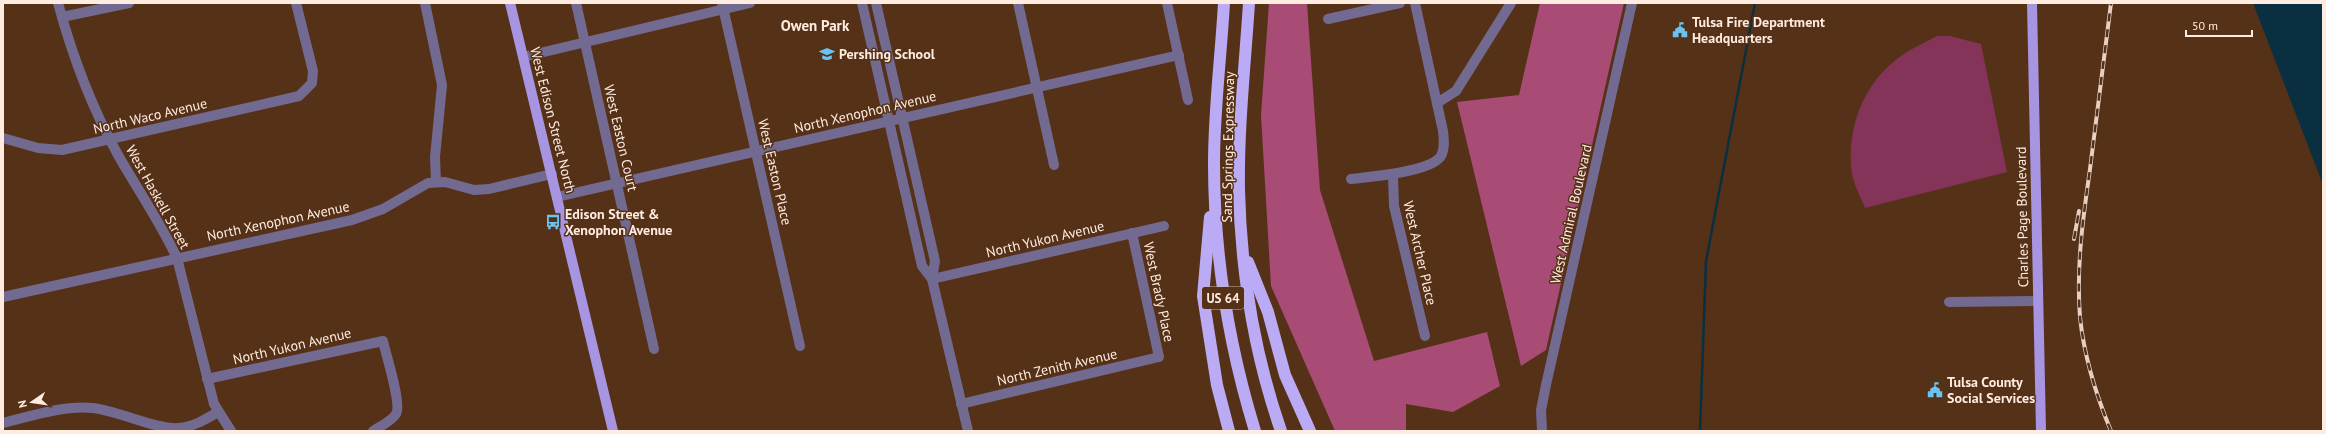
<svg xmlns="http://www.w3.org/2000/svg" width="2326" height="434" font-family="'PT Sans',sans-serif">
	<rect width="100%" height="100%" fill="#553118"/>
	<path fill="#843359" d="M1937 36H1950L1981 44 2007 172 1865 208C1861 198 1854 185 1852 174 1846 130 1862 86 1897 59 1908 50 1924 43 1937 36Z"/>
	<g fill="#a84b75">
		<path d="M1269 3H1307L1320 190 1374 361 1487 332 1500 386 1453 412 1406 404V431H1335L1271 286 1261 115Z"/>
		<path d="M1540 3H1624L1546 350 1521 366 1457 102 1519 95Z"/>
	</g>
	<path fill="#092f41" d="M2253 3H2323V185L2322 182Z"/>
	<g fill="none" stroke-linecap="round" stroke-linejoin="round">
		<path stroke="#092f41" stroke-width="2.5" d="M1700 431 1706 261 1755 3"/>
		<g stroke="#726a90" stroke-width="10">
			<path d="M58 3C72 55 92 108 118 155 138 190 160 222 177 258L214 404 231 431"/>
			<path d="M425 3 442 85 435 157 436 182"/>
			<path d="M576 3 654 349"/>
			<path d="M722 3 800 346"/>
			<path d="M862 3 922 266 932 279"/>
			<path d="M876 3 935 261 932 279 968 431"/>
			<path d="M1018 3 1054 165"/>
			<path d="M1167 3 1188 100"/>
			<path d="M62 17 129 3"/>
			<path d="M1328 19 1400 3"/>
			<path d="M523 57 750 3"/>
			<path d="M1437 103 1456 91 1511 3"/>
			<path d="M3 138 38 148 62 150 299 96 312 83 313 71 296 3"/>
			<path d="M1393 176 1394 206 1425 336"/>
			<path d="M1351 179C1369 177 1431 172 1441 156 1445 148 1444 139 1443 131L1415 3"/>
			<path d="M557 197 1179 55"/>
			<path d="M932 279 1164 226"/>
			<path d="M3 297 352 220 383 209 428 183 445 182 474 190 489 189 552 174"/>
			<path d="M1949 302 2038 301"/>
			<path d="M207 379 383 341C386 355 402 404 396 414 391 422 380 426 373 431"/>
			<path d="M961 404 1159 357 1132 233"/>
			<path d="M3 423C31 416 64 405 93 408 119 411 156 430 179 428 193 427 206 419 218 412"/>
			<path d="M1542 431 1541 410 1546 385 1632 3"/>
		</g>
		<g stroke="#a795e2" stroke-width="10">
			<path d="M510 3 613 431"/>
			<path d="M2032 3 2041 431"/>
		</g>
		<g stroke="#bbabf4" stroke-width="12">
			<path d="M1224 3C1221 56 1214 110 1214 163 1214 255 1228 343 1255 431"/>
			<path d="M1249 3C1245 65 1238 128 1239 190 1241 273 1254 353 1281 431"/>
			<path d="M1210 217 1203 296 1217 385 1229 431"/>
			<path d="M1248 262 1268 312 1285 375 1310 431"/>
		</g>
		<g stroke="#e6d0c3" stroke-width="4">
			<g id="rail">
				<path d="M2074 239 2079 211"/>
				<path d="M2111 431C2096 395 2084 356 2080 317 2076 267 2083 218 2090 169 2097 113 2104 58 2111 3"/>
			</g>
		</g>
		<use href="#rail" stroke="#553118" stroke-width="2.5" stroke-dasharray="8" stroke-linecap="butt"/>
	</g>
	<defs>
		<g id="civic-bare" transform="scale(1.2)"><path d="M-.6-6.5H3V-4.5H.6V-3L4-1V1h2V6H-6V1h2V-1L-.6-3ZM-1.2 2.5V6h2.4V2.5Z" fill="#6bc3f2" stroke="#553118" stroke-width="2.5" paint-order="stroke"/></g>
		<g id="school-bare" transform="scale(1.2)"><path d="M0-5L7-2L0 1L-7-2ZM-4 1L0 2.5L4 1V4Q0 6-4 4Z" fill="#6bc3f2" stroke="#553118" stroke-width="2.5" paint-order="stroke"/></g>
		<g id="bus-bare" transform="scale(1.2)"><path d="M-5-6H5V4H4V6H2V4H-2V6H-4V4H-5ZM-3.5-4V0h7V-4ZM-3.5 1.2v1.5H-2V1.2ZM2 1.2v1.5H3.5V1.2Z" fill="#6bc3f2" stroke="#553118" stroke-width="2.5" paint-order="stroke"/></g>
	</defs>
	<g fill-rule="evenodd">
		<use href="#civic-bare" x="1680" y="30"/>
		<use href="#school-bare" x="827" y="54"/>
		<use href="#bus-bare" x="553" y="222"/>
		<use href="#civic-bare" x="1935" y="390"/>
	</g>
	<g text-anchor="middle" stroke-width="3" stroke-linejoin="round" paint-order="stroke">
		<rect fill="#553118" stroke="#ccb4a5" stroke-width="1" x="1202" y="287" width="42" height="22" rx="3"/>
		<g font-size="13" font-weight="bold" fill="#ffece1">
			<text x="1223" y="303">US 64</text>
		</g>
		<g font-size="14" font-weight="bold" fill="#ffece1" stroke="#553118" text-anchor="start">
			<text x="1692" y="27">Tulsa Fire Department<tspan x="1692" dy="16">Headquarters</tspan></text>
			<text x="839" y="59">Pershing School</text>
			<text x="565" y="219">Edison Street &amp;<tspan x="565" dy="16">Xenophon Avenue</tspan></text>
			<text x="1947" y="387">Tulsa County<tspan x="1947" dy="16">Social Services</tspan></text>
		</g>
		<g font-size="14" fill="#ffece1" stroke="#553118">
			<text transform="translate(865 112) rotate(-13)" y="5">North Xenophon Avenue</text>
			<text transform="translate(150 116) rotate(-13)" y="5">North Waco Avenue</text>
			<text transform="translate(553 120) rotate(76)" y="5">West Edison Street North</text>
			<text transform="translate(621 138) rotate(77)" y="5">West Easton Court</text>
			<text transform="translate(1228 147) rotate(-89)" y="5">Sand Springs Expressway</text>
			<text transform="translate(775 172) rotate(77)" y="5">West Easton Place</text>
			<text transform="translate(158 197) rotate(61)" y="5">West Haskell Street</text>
			<text transform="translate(1571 214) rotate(-77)" y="5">West Admiral Boulevard</text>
			<text transform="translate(2022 217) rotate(-91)" y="5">Charles Page Boulevard</text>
			<text transform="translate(278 221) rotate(-12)" y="5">North Xenophon Avenue</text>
			<text transform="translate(1045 239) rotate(-13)" y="5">North Yukon Avenue</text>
			<text transform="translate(1420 253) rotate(77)" y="5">West Archer Place</text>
			<text transform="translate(1159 292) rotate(78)" y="5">West Brady Place</text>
			<text transform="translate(292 346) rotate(-13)" y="5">North Yukon Avenue</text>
			<text transform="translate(1057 367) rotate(-13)" y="5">North Zenith Avenue</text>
		</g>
		<g font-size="15" font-weight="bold" fill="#ffece1" stroke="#553118">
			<text x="815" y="31">Owen Park</text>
		</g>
	</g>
	<rect width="2326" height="434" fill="none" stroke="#ffece1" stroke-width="8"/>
	<g transform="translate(32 402) rotate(257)" stroke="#553118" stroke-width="3" paint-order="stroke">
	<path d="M0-3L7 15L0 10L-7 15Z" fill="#ffece1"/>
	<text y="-6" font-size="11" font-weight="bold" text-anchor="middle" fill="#ffece1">N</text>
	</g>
	<path d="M2186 30v6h66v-6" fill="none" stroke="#ffece1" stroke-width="2"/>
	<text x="2192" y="30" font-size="12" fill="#ffece1" stroke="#553118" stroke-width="3" paint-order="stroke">50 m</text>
</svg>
